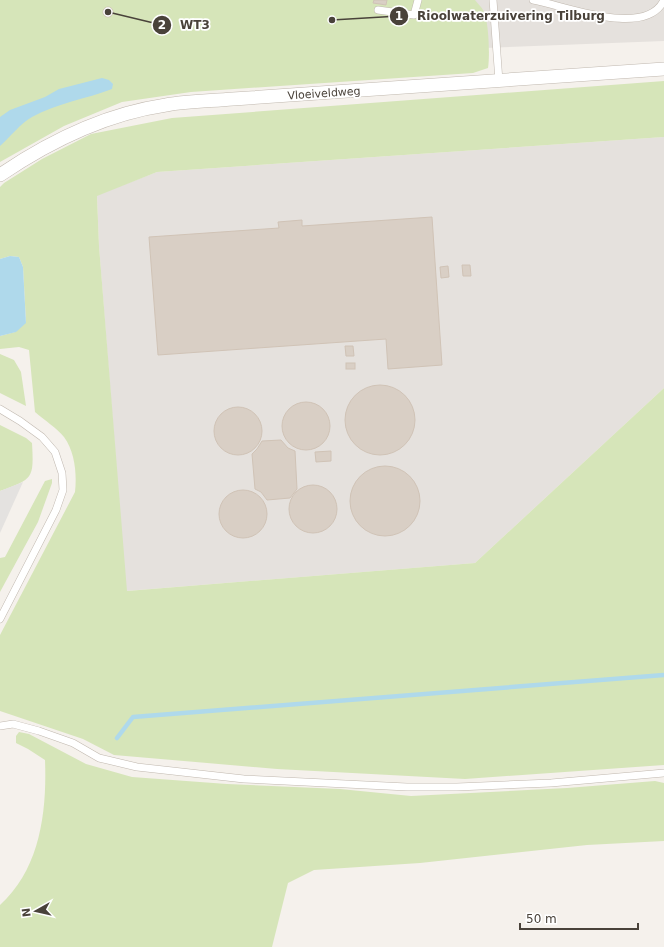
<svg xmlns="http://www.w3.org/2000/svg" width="664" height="947" font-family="'DejaVu Sans',sans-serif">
	<rect width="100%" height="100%" fill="#f5f1ec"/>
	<g fill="#e5e1dd">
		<path d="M0 0H664V41L179 60Z"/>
		<path d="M664 137V388L475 563 126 591 99 246 97 195 157 172Z"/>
	</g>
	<g fill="#d6e5b9">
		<path d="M0 0H475C477 3 481 6 483 10 489 20 490 56 488 68L473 73 191 92 122 102 64 126 0 162Z"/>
		<path d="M664 81V137L157 172 97 196 99 246 127 591 475 563 664 388V765L465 779 277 769 114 755 83 739 0 711V635L75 492C77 474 75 452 64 437 57 428 44 420 35 412L29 350 19 347 0 349V336L15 332 26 322 23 267 19 257 10 256 0 259V187L4 183 42 159 91 134 172 118Z"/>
		<path d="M0 354 14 360 21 372 26 406 0 393Z"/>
		<path d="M0 425 26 438 32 443C34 479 33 479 0 491Z"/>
		<path d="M52 479V483L38 522 0 592V558L5 557 45 481Z"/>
		<path d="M19 732 29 734 86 764 132 777 227 784 340 789 411 796 567 788 655 781 664 783V841L587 845 420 863 314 870 288 883 272 947H0V905C40 869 47 812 45 760L28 749 16 743V736Z"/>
	</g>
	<path fill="#e4e2e0" d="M23 482 0 533V491Z"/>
	<g fill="#afd9eb">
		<path d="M102 78 109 80 113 84 112 89C86 99 57 103 32 117 20 124 11 136 0 146V117L10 110 45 97 59 89Z"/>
		<path d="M10 256 19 257 23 267 26 323 16 332 0 336V259Z"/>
	</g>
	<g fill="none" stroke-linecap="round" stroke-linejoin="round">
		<path stroke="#afd9eb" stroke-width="4.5" d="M117 738 133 717 664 675"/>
	</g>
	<g fill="#d9cfc5" stroke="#d0c3b6">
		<path d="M374 0H387L386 5 373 3Z"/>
		<circle cx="108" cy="12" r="5"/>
		<path d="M432 217 442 365 388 369 386 339 158 355 149 237 279 228 278 222 302 220V226Z"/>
		<path d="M462 265H470L471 276H463Z"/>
		<path d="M448 266 449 277 441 278 440 267Z"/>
		<path d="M345 346H353L354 356H346Z"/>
		<rect x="346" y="363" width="9" height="6"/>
		<circle cx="380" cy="420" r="35"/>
		<circle cx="306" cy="426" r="24"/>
		<circle cx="238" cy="431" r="24"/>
		<path d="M281 440 288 448 295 451 297 489 290 498 267 500 261 492 255 489 252 454 257 449 262 441Z"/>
		<path d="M331 451V461L316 462 315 452Z"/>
		<circle cx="385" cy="501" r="35"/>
		<circle cx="313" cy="509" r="24"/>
		<circle cx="243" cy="514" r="24"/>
	</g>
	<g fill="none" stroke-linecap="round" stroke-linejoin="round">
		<g stroke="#c0b8af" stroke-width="8">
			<g id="lane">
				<path d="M493 0 499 81"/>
				<path d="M533 0C563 5 646 39 664 0"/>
				<path d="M378 10 414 15 418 0"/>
				<path d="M0 409 20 421 42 437 55 452 62 473 63 490 56 510 0 619"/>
				<path d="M0 726 13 724 39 731 73 743 99 758 137 767 244 779 407 787H457L551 783 664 773"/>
			</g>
		</g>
		<g stroke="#c0b8af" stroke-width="14">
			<path id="street" d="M0 175C50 141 105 114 166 105 188 101 211 101 233 99L664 69"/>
		</g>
		<use href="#lane" stroke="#fff" stroke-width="7"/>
		<use href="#street" stroke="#fff" stroke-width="13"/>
	</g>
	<g text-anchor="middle" stroke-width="3.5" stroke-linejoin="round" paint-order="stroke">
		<g font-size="11" fill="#49423a" stroke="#fff">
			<text transform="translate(324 93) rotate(-4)" y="4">Vloeiveldweg</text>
		</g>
	</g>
	<path fill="none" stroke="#49423a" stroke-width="1.5" d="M332 20L399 16M108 12L162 25"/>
	<g fill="#49423a" stroke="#fff" stroke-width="1.5">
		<circle cx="332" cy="20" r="4"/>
		<circle cx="108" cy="12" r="4"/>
		<circle cx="399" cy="16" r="10"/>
		<circle cx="162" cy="25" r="10"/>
	</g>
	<g font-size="12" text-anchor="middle" font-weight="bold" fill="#fff">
		<text x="399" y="20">1</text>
		<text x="162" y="29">2</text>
	</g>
	<g font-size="12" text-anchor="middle" font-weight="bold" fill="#49423a" stroke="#fff" stroke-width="3.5" stroke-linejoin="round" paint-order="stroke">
		<text x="511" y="20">Rioolwaterzuivering Tilburg</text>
		<text x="195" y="29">WT3</text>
	</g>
	<g transform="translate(36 911) rotate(262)" stroke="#ffffff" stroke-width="3" paint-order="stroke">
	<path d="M0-3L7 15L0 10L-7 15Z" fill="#49423a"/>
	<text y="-6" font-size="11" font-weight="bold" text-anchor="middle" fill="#49423a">N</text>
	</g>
	<path d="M520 923v6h118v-6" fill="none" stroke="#49423a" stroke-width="2"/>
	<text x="526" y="923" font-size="12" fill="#49423a" stroke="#ffffff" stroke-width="3" paint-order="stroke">50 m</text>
</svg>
